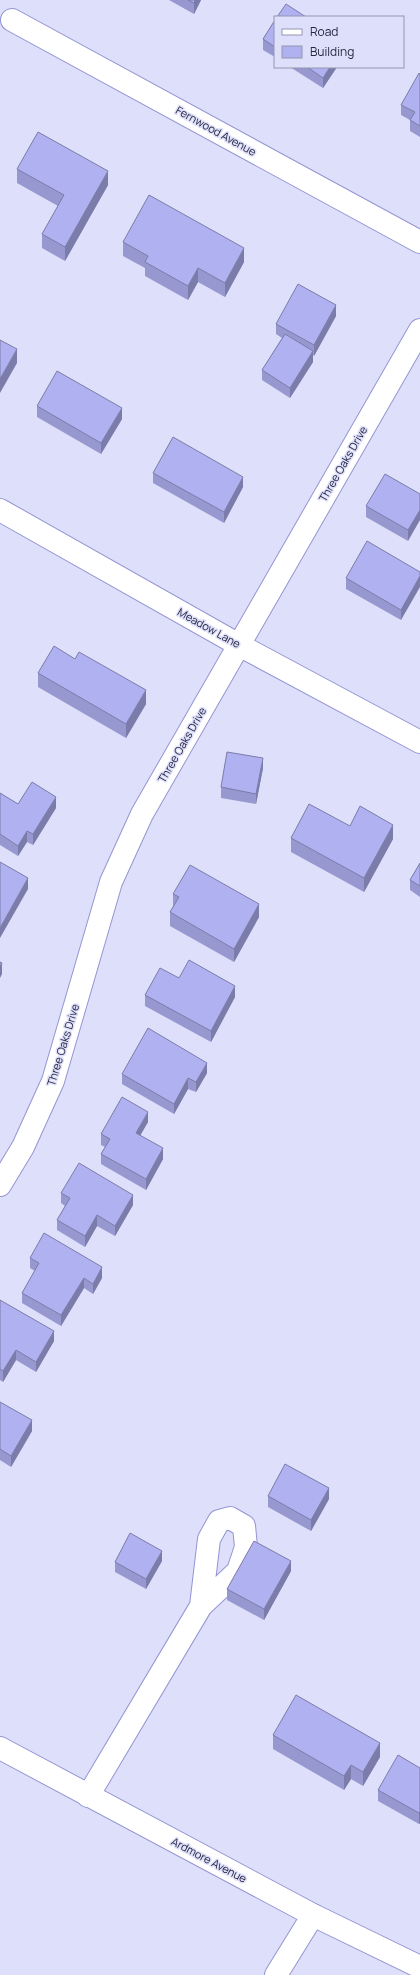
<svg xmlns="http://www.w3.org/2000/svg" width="420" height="1975" font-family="Manrope,sans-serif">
	<rect width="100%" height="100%" fill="#dedffa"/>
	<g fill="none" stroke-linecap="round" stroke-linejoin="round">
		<g stroke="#9595d3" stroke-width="24">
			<g id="minor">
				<path d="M12 20 420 242"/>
				<path d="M0 510 239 645 420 742"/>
				<path d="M0 1185 23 1147 53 1081 111 882 142 814 420 330"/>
				<path d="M88 1796 201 1606 209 1539 219 1521 230 1518 244 1526 246 1547 238 1571 201 1606"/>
				<path d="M276 1975 313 1915"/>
			</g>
		</g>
		<g stroke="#9595d3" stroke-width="24">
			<path id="major" d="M0 1748 313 1915 420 1967"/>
		</g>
		<use href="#minor" stroke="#fff" stroke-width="22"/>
		<use href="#major" stroke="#fff" stroke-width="22"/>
	</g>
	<g fill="#9798cf">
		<path d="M169 0H201L194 14Z"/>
		<path d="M275 20V57L263 50V39Z"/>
		<path d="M290 67H337L323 88Z"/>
		<path d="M420 74V137L410 131V120L401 115V105Z"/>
		<path d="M17 169 108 185 65 261 42 248V234L58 206 17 183Z"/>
		<path d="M123 242 244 262 225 297 198 282 188 300 145 276V268L123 256Z"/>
		<path d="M336 316 314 356 313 355V362L290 398 262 380V370L282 338 276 334V324Z"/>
		<path d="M37 406 122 419 101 454 37 417Z"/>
		<path d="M153 473 243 487 224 523 153 483Z"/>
		<path d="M420 494 408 541 366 517V506Z"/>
		<path d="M420 572 401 620 346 589V578Z"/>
		<path d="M38 673 146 704 126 738 38 687Z"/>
		<path d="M263 768 256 804 221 798V787Z"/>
		<path d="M0 793 18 804 56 808 33 845 27 842 18 856 0 845Z"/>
		<path d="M350 826 393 839 364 892 291 852V838Z"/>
		<path d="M420 863V897L410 890V880Z"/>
		<path d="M173 894 259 917 234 962 170 926V912L173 907Z"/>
		<path d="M179 978 235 997 211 1042 145 1006V995Z"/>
		<path d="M207 1073 196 1092 188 1089 174 1114 122 1084V1074Z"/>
		<path d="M148 1122 140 1135 163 1159 146 1190 101 1164V1154L105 1147 101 1145V1134Z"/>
		<path d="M61 1193 133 1205 115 1236 97 1226 85 1247 57 1230V1220L65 1206 61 1203Z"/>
		<path d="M30 1258 102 1278 93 1294 84 1288 61 1326 22 1303V1293L35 1271 30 1268Z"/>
		<path d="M0 1300 54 1341 36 1372 16 1360 3 1382 0 1380Z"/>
		<path d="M0 1402 32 1431 11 1467 0 1460Z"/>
		<path d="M268 1496 329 1499 311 1531 268 1507Z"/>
		<path d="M162 1561 146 1589 115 1572V1562Z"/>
		<path d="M291 1571 264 1620 227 1600V1589Z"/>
		<path d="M273 1735 380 1757 363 1786 351 1779 344 1790 273 1749Z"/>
		<path d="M420 1768V1823L419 1824 378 1801V1790Z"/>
	</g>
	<g fill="#7b7ca9">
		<path d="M195 0H201L194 14V3Z"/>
		<path d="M330 67H337L323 88V78Z"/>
		<path d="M108 171V185L65 261V247Z"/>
		<path d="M244 248V262L225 297V283Z"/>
		<path d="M198 268V282L188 300V286Z"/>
		<path d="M336 305V316L314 356V345Z"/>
		<path d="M17 349V363L0 393V379Z"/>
		<path d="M313 351V362L290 398V388Z"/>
		<path d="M122 408V419L101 454V443Z"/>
		<path d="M243 477V487L224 523V512Z"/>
		<path d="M420 510V520L408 541V530Z"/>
		<path d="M420 576V587L401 620V610Z"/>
		<path d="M146 690V704L126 738V724Z"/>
		<path d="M263 758V768L256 804V794Z"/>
		<path d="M56 797V808L33 845V834Z"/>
		<path d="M393 825V839L364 892V878Z"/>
		<path d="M27 831V842L18 856V846Z"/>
		<path d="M28 878V889L0 938V928Z"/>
		<path d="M259 904V917L234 962V949Z"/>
		<path d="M2 963V974L0 978V967Z"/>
		<path d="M235 986V997L211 1042V1031Z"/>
		<path d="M207 1063V1073L196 1092V1082Z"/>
		<path d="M188 1078V1089L174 1114V1104Z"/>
		<path d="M148 1112V1122L136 1143V1133Z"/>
		<path d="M163 1148V1159L146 1190V1179Z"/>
		<path d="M133 1195V1205L115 1236V1226Z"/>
		<path d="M97 1215V1226L85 1247V1236Z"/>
		<path d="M102 1267V1278L93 1294V1284Z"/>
		<path d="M84 1278V1288L61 1326V1315Z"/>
		<path d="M54 1331V1341L36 1372V1362Z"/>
		<path d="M16 1350V1360L3 1382V1371Z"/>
		<path d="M32 1420V1431L11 1467V1456Z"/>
		<path d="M329 1488V1499L311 1531V1520Z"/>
		<path d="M162 1551V1561L146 1589V1579Z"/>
		<path d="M291 1561V1571L264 1620V1609Z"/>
		<path d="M380 1743V1757L363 1786V1772Z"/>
		<path d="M351 1765V1779L344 1790V1776Z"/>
		<path d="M420 1812V1823L419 1824V1813Z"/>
	</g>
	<g fill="#b0b1f1" stroke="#7b7ca9">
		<path d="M188 0H195L194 3Z"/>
		<path d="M286 4 306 17H277Z"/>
		<path d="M275 20V47L263 39Z"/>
		<path d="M307 67H330L323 78Z"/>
		<path d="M419 73 420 74V126L410 120 415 112 401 105Z"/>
		<path d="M38 132 108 171 65 247 42 234 64 195 17 169Z"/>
		<path d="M149 195 244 248 225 283 198 268 188 286 145 262 148 256 123 242Z"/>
		<path d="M298 284 336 305 314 345 276 324Z"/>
		<path d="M285 334 313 351 290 388 262 370Z"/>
		<path d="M0 340 17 349 0 379Z"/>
		<path d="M57 371 122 408 101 443 37 406Z"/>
		<path d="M173 437 243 477 224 512 153 473Z"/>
		<path d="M385 474 420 494V510L408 530 366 506Z"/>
		<path d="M367 541 420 572V576L401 610 346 578Z"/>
		<path d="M54 646 75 659 79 652 146 690 126 724 38 673Z"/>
		<path d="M227 752 263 758 256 794 221 787Z"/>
		<path d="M32 782 56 797 33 834 27 831 18 846 0 834V793L18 804Z"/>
		<path d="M309 804 350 826 360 806 393 825 364 878 291 838Z"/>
		<path d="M0 862 28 878 0 928Z"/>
		<path d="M420 863V886L410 880Z"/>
		<path d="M190 865 259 904 234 949 170 912 179 897 173 894Z"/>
		<path d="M189 960 235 986 211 1031 145 995 160 968 179 978Z"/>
		<path d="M0 962 2 963 0 967Z"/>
		<path d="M148 1028 207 1063 196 1082 188 1078 174 1104 122 1074Z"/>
		<path d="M122 1097 148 1112 136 1133 163 1148 146 1179 101 1154 110 1139 101 1134Z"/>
		<path d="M79 1163 133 1195 115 1226 97 1215 85 1236 57 1220 70 1198 61 1193Z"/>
		<path d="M44 1233 102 1267 93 1284 84 1278 61 1315 22 1293 39 1263 30 1258Z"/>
		<path d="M0 1300 54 1331 36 1362 16 1350 3 1371 0 1369Z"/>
		<path d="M0 1402 32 1420 11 1456 0 1449Z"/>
		<path d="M285 1464 329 1488 311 1520 268 1496Z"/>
		<path d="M130 1533 162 1551 146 1579 115 1562Z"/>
		<path d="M254 1541 291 1561 264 1609 227 1589Z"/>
		<path d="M296 1695 380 1743 363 1772 351 1765 344 1776 273 1735Z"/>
		<path d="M398 1755 420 1768V1812L419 1813 378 1790Z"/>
	</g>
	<g text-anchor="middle" stroke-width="3" stroke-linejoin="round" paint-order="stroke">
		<g font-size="11" fill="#26263f" stroke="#dedffa">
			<text transform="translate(216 131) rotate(29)" y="4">Fernwood Avenue</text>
			<text transform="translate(343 464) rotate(-60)" y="4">Three Oaks Drive</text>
			<text transform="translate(209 628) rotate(29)" y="4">Meadow Lane</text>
			<text transform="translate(182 745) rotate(-60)" y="4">Three Oaks Drive</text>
			<text transform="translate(63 1045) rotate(-73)" y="4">Three Oaks Drive</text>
			<text transform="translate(209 1860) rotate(28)" y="4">Ardmore Avenue</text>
		</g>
	</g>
	<rect x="274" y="16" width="130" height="52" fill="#dedffa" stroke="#9495af"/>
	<rect x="282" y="29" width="20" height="6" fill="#ffffff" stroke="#9495af"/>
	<text x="310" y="36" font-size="12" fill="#26263f">Road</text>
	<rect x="282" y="46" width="20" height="12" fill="#b0b1f1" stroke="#9495af"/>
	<text x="310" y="56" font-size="12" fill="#26263f">Building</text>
</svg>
